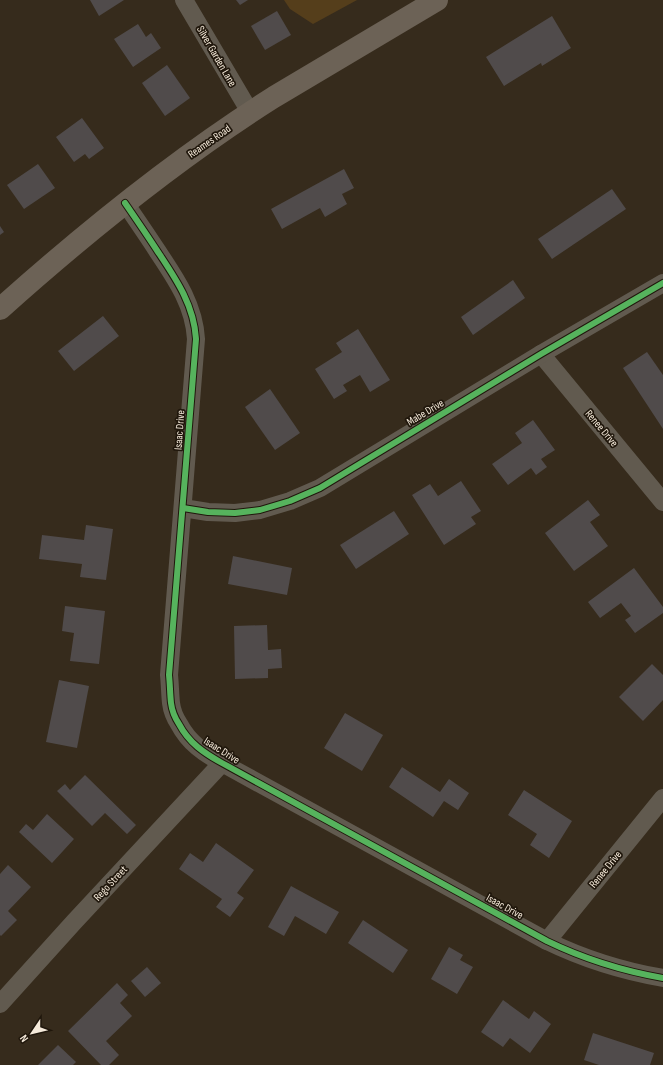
<svg xmlns="http://www.w3.org/2000/svg" width="663" height="1065" font-family="'Sofia Sans Condensed',sans-serif">
	<rect width="100%" height="100%" fill="#362b1c"/>
	<path fill="#553e1b" d="M284 0H357L313 24 290 9Z"/>
	<g fill="#504b4b">
		<path d="M90 0H124L99 16Z"/>
		<path d="M236 0H248L240 5Z"/>
		<path d="M277 11 291 35 265 50 251 26Z"/>
		<path d="M552 16 571 48 542 66 541 63 504 86 486 57Z"/>
		<path d="M138 24 146 37 151 33 161 48 133 67 114 39Z"/>
		<path d="M167 65 190 98 165 116 142 83Z"/>
		<path d="M82 118 104 148 89 159 85 154 74 162 56 137Z"/>
		<path d="M38 164 55 188 24 209 7 185Z"/>
		<path d="M344 169 354 188 342 194 347 204 325 217 320 208 282 229 271 209Z"/>
		<path d="M612 189 626 209 552 259 538 239Z"/>
		<path d="M0 226 4 232 0 235Z"/>
		<path d="M513 280 525 298 473 335 461 317Z"/>
		<path d="M103 316 119 336 74 371 58 351Z"/>
		<path d="M358 329 390 380 370 392 360 375 343 385 347 391 334 399 315 369 342 352 336 343Z"/>
		<path d="M647 352 663 375V429L623 368Z"/>
		<path d="M270 389 300 433 275 450 245 407Z"/>
		<path d="M533 420 555 450 541 459 547 467 536 475 531 468 508 485 492 464 522 443 515 433Z"/>
		<path d="M461 481 481 511 471 517 476 524 444 545 412 495 430 484 438 496Z"/>
		<path d="M588 500 600 515 590 522 608 546 574 571 545 533Z"/>
		<path d="M394 511 409 534 356 569 340 545Z"/>
		<path d="M86 525 113 529 106 580 80 577 82 564 39 559 42 535 84 540Z"/>
		<path d="M233 556 292 568 287 595 228 584Z"/>
		<path d="M634 568 663 607V613L635 633 625 620 631 616 621 603 600 618 588 602Z"/>
		<path d="M65 606 105 611 99 664 70 661 74 633 62 631Z"/>
		<path d="M267 625 268 650 281 649 282 668 268 669V678L235 679 234 626Z"/>
		<path d="M652 664 663 675V700L643 721 619 697Z"/>
		<path d="M59 680 89 686 77 748 46 742Z"/>
		<path d="M345 713 383 735 362 771 324 748Z"/>
		<path d="M402 767 440 792 449 779 469 793 458 810 444 801 433 817 389 787Z"/>
		<path d="M85 775 136 825 127 834 105 813 92 826 57 791 65 784 70 790Z"/>
		<path d="M524 790 572 821 549 858 530 845 537 834 508 815Z"/>
		<path d="M47 814 74 839 52 863 19 832 26 824 33 830Z"/>
		<path d="M216 843 254 870 237 893 244 898 230 917 216 907 222 899 179 869 190 853 203 862Z"/>
		<path d="M8 865 31 887 8 911 17 920 1 936 0 935V874Z"/>
		<path d="M291 886 339 912 326 934 295 916 284 936 268 927Z"/>
		<path d="M363 920 408 950 393 973 348 943Z"/>
		<path d="M449 947 463 955 460 960 473 967 457 994 431 979Z"/>
		<path d="M147 967 161 983 145 997 131 981Z"/>
		<path d="M117 983 128 995 120 1003 132 1016 106 1041 119 1055 109 1065H101L68 1031Z"/>
		<path d="M503 1000 529 1019 534 1011 551 1024 530 1053 510 1038 503 1047 481 1032Z"/>
		<path d="M593 1033 654 1053 650 1065H599L584 1060Z"/>
		<path d="M58 1045 76 1062 73 1065H38Z"/>
	</g>
	<g fill="none" stroke-linecap="round" stroke-linejoin="round">
		<g stroke="#615a4f" stroke-width="18">
			<path d="M184 0 250 112"/>
			<path d="M125 203C136 219 147 235 158 252 176 279 194 305 196 339L169 675C170 684 170 694 171 703 172 711 175 718 179 724 189 743 204 753 222 763L547 941C584 959 623 971 663 978"/>
			<path d="M541 354 663 502"/>
			<path d="M183 508 208 512 235 513 260 510 290 501 320 488 541 354 663 283"/>
			<path d="M547 941 663 798"/>
			<path d="M0 1004 74 922 222 763"/>
		</g>
		<path stroke="#6c6256" stroke-width="22" d="M0 309C86 232 176 159 274 97L437 0"/>
		<g stroke="#20170c" stroke-width="8">
			<g id="cycleway">
				<path d="M125 203C136 219 147 235 158 252 176 279 194 305 196 339L169 675C170 684 170 694 171 703 172 711 175 718 179 724 189 743 204 753 222 763L547 941C584 959 623 971 663 978"/>
				<path d="M183 508 208 512 235 513 260 510 290 501 320 488 541 354 663 283"/>
			</g>
		</g>
		<use href="#cycleway" stroke="#56b35d" stroke-width="6"/>
	</g>
	<g text-anchor="middle" stroke-width="3.5" stroke-linejoin="round" paint-order="stroke">
		<g font-size="11" fill="#f5eada" stroke="#20170c">
			<text transform="translate(217 56) rotate(60)" y="4">Silver Garden Lane</text>
			<text transform="translate(209 141) rotate(-35)" y="4">Reames Road</text>
			<text transform="translate(425 412) rotate(-31)" y="4">Mabe Drive</text>
			<text transform="translate(602 428) rotate(50)" y="4">Renee Drive</text>
			<text transform="translate(179 430) rotate(-86)" y="4">Isaac Drive</text>
			<text transform="translate(222 750) rotate(32)" y="4">Isaac Drive</text>
			<text transform="translate(605 869) rotate(-51)" y="4">Renee Drive</text>
			<text transform="translate(110 883) rotate(-47)" y="4">Rego Street</text>
			<text transform="translate(505 906) rotate(29)" y="4">Isaac Drive</text>
		</g>
	</g>
	<g transform="translate(32 1033) rotate(235)" stroke="#20170c" stroke-width="3" paint-order="stroke">
	<path d="M0-3L7 15L0 10L-7 15Z" fill="#f5eada"/>
	<text y="-6" font-size="11" font-weight="bold" text-anchor="middle" fill="#f5eada">N</text>
	</g>
</svg>
